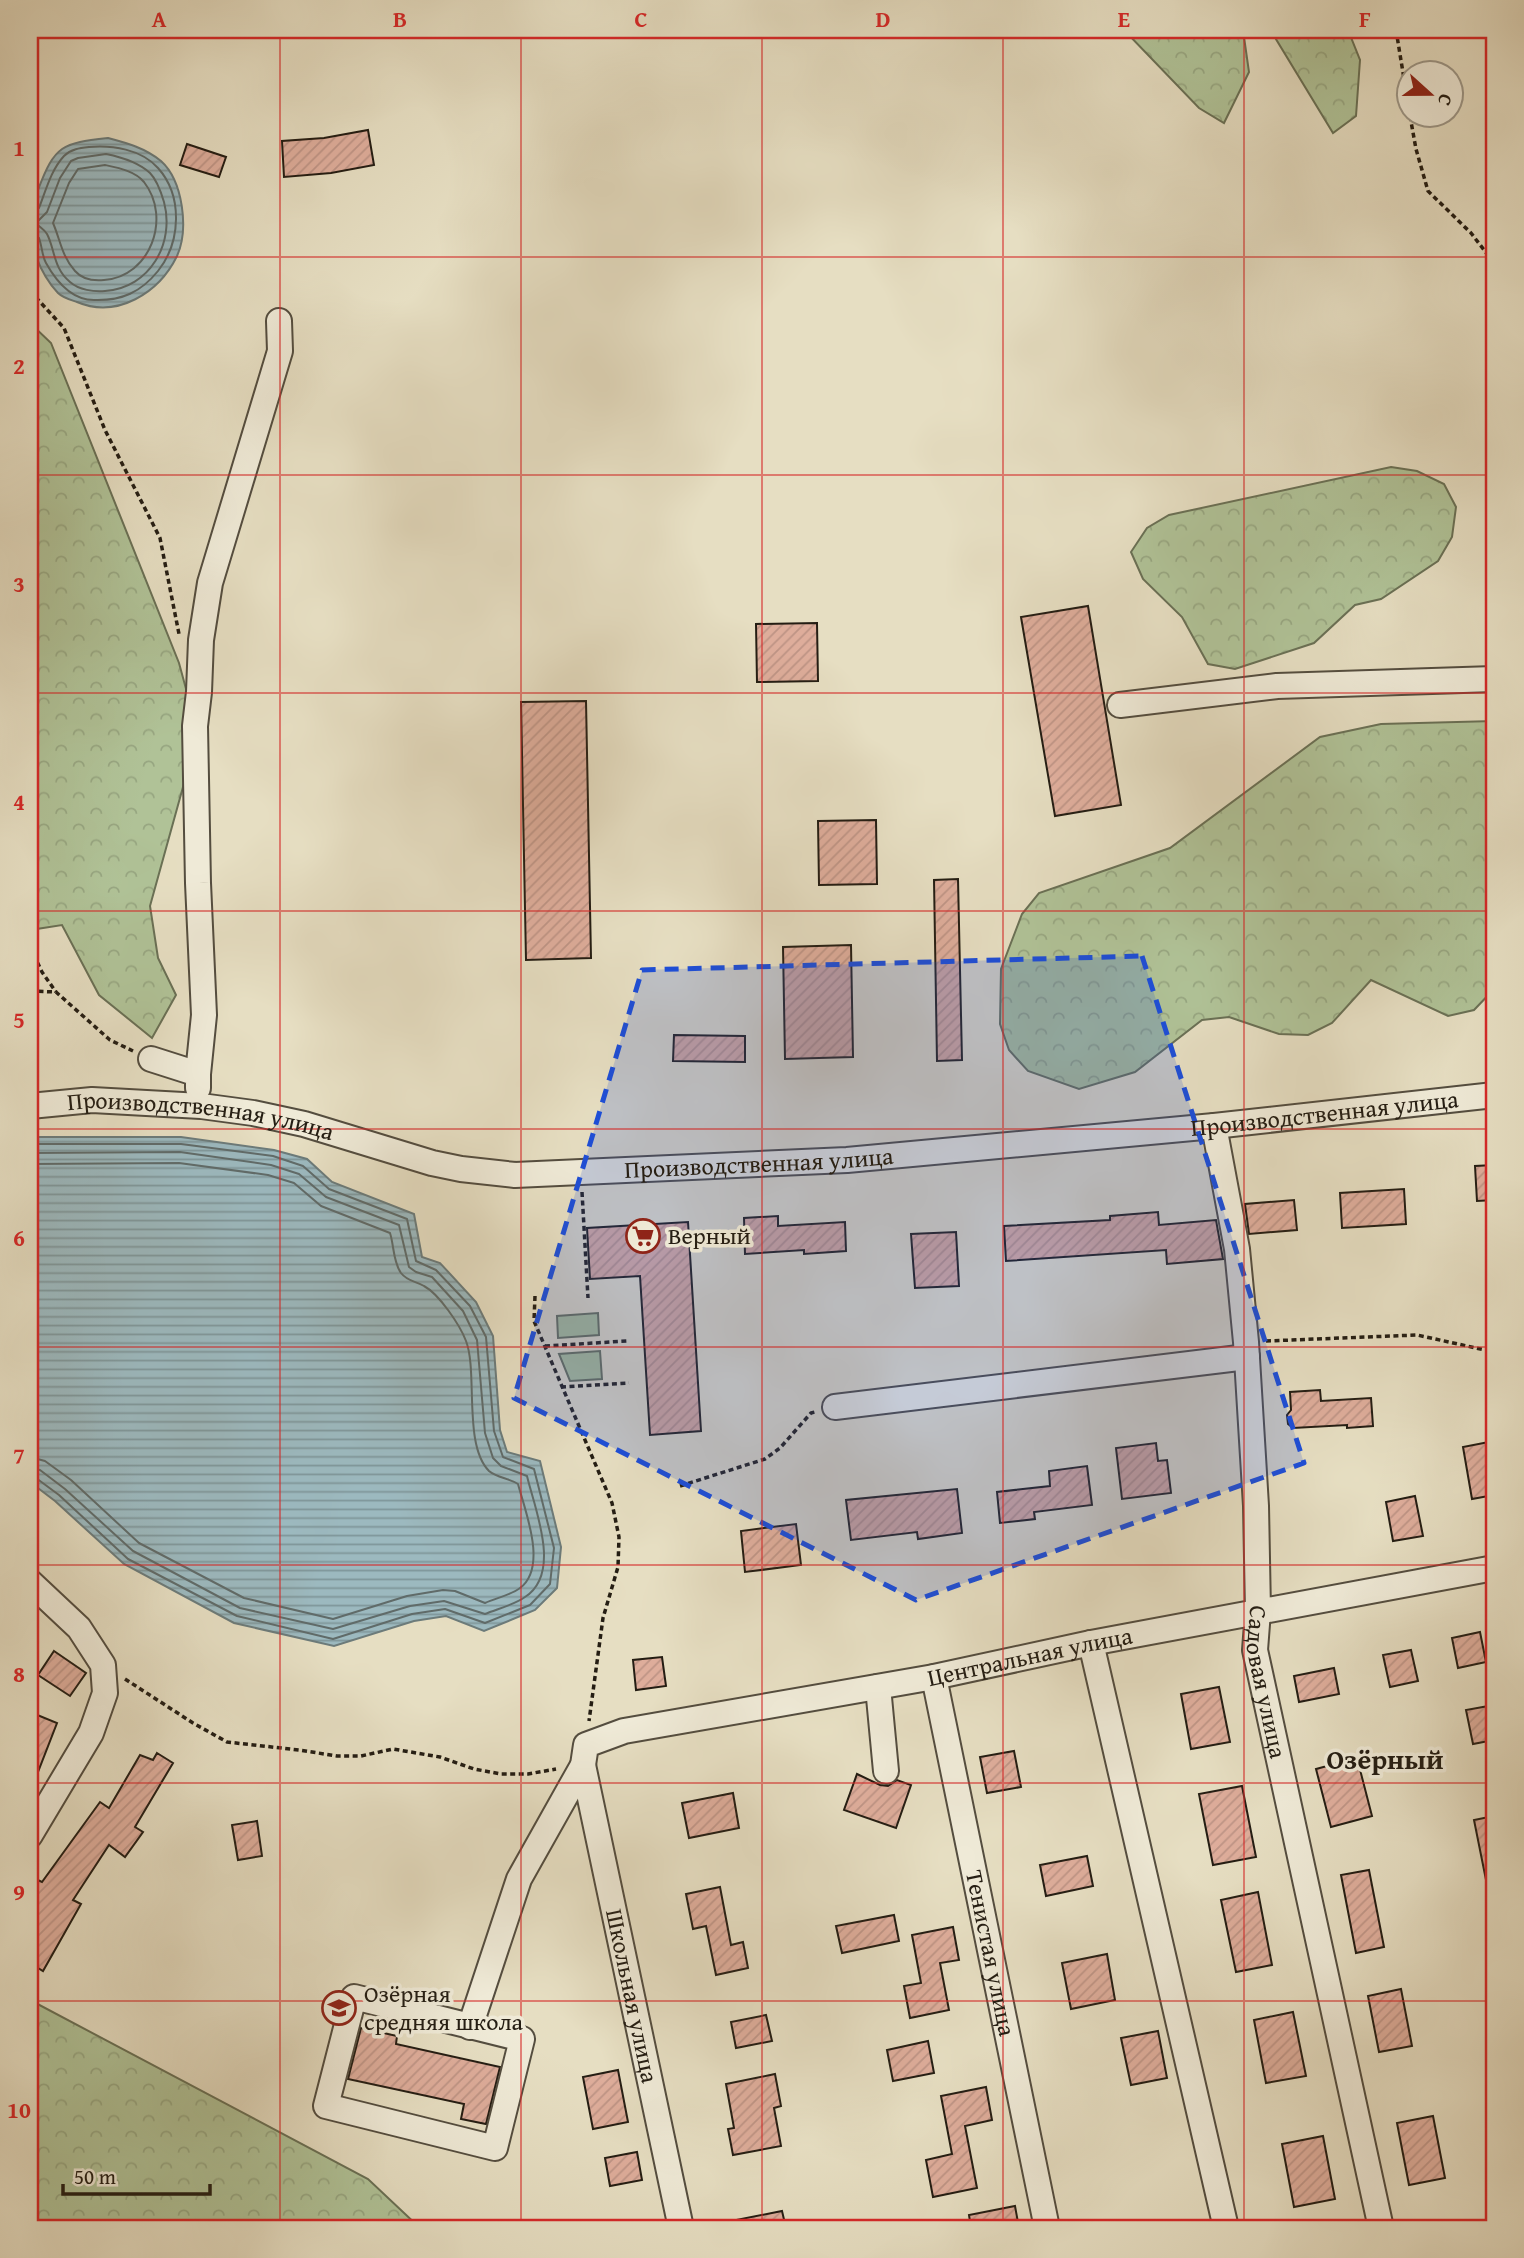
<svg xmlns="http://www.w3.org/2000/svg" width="1524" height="2258" font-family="'Gentium Book Plus',serif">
	<defs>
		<pattern id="forest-crowns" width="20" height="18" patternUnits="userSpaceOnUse" patternTransform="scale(1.75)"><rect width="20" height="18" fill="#b0c297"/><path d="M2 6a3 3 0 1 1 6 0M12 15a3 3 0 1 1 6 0" fill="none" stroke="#97a681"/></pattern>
		<pattern id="water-rules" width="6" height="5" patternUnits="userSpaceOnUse" patternTransform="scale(1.75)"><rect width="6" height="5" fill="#9cb9bf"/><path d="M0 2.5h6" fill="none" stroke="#7f969a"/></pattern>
		<pattern id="building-hatch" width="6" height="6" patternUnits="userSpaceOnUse" patternTransform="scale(1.75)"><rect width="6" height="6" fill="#dead9b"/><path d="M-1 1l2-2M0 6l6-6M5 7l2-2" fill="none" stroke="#be9485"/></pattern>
	</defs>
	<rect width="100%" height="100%" fill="#e6dec2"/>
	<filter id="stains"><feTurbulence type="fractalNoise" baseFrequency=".00286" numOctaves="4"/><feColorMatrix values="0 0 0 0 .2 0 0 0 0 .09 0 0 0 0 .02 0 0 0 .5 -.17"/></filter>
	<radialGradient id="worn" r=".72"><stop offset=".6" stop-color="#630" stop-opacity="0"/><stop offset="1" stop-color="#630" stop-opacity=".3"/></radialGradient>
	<g fill="#b0c297" stroke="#6a7055" stroke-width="2">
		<path d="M598 1313 599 1335 558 1338 557 1316Z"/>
		<path d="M600 1351 602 1379 570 1381 559 1354Z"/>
	</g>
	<g fill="url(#forest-crowns)" stroke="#6a7055" stroke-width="2">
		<path d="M1124 30H1348L1360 60 1356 116 1333 133 1271 31 1244 37 1249 72 1224 123 1199 108Z"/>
		<path d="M30 323 51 343 179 663 198 733 150 906 158 958 176 995 152 1038 99 995 62 925 30 930Z"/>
		<path d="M1391 467 1417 471 1444 484 1456 507 1452 537 1438 561 1381 599 1355 605 1314 643 1235 669 1208 664 1182 617 1143 579 1131 552 1147 528 1169 515Z"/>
		<path d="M1494 721V989L1474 1010 1448 1016 1371 980 1332 1023 1308 1035 1279 1034 1229 1017 1202 1020 1135 1072 1079 1089 1028 1071 1009 1050 1000 1024 1001 969 1022 914 1039 893 1170 848 1320 737 1381 724Z"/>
		<path d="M30 2000 368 2179 420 2228H30Z"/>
	</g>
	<g fill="url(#water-rules)" stroke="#6c7b7a" stroke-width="2">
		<path d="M108 138C127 143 145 148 161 161 183 181 189 229 177 256 159 293 117 319 77 302 71 300 63 298 58 293 40 274 27 241 30 215 31 207 35 198 38 190 55 145 62 143 108 138Z"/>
		<path d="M30 1137H181L274 1150 307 1159 332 1182 414 1214 422 1257 440 1263 476 1302 493 1336 500 1430 507 1452 540 1461 561 1547 557 1588 535 1610 484 1631 446 1616 414 1621 334 1646 234 1623 124 1564 55 1501 30 1482Z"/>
	</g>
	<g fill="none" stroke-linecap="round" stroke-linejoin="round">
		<g stroke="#606b69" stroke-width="2">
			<path d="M106 154C121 157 138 162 150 173 157 180 161 192 164 202 175 243 150 288 105 291 94 292 79 290 70 282 53 268 55 249 47 234 44 229 39 227 36 223L47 212 60 178 71 161 78 158Z"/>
			<path d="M105 165C119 168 135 171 144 182 172 218 150 277 104 280 94 281 82 279 75 271 62 257 60 239 53 223L69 183 78 169Z"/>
			<path d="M30 212 39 208C46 190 51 170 64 156 71 149 80 148 89 147 112 145 141 149 158 168 183 196 181 242 158 271 141 292 122 301 94 300 72 300 56 281 46 263 42 256 42 246 39 238L30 234"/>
			<path d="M30 1144H181L273 1156 303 1166 329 1189 407 1219 416 1261 436 1270 470 1306 486 1337 494 1431 503 1457 534 1469 554 1548 550 1584 530 1605 485 1623 445 1609 412 1614 333 1639 237 1616 128 1559 59 1495 36 1478 30 1477"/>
			<path d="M30 1153 180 1152 271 1165 299 1174 326 1197 399 1225 409 1267 416 1272 432 1277 463 1311 477 1340 485 1433 493 1458 501 1466 527 1476C535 1510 562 1573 525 1597 514 1605 497 1609 485 1614L444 1601 410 1606 333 1629 240 1608 133 1551 65 1489 40 1470 30 1468"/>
			<path d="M30 1164 179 1163 268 1175 294 1183 321 1206 390 1233C394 1245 393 1262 401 1273 408 1282 416 1281 424 1286 439 1294 460 1325 466 1341 478 1372 463 1445 489 1471 497 1478 509 1478 518 1484 525 1511 548 1567 520 1588 511 1595 496 1598 485 1603L455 1591 443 1590 407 1596 333 1619 244 1598 139 1543 71 1480 45 1461 30 1457"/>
		</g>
	</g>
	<g fill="url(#building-hatch)" stroke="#241d13" stroke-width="2">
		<path d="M368 130 374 165 331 173 284 177 282 141 324 138Z"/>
		<path d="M187 144 226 157 219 177 180 165Z"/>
		<path d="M1088 606 1121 805 1055 816 1021 617Z"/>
		<path d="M817 623 818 681 757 682 756 624Z"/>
		<path d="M586 701 591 958 526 960 521 702Z"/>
		<path d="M876 820 877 884 819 885 818 821Z"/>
		<path d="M958 879 962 1060 937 1061 934 880Z"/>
		<path d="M851 945 853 1057 785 1059 783 947Z"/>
		<path d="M674 1035 745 1036V1062L673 1061Z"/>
		<path d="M1494 1165V1200L1477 1201 1475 1166Z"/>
		<path d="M1404 1189 1406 1224 1342 1228 1340 1193Z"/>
		<path d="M1294 1200 1297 1230 1249 1234 1245 1204Z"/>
		<path d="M1158 1212 1159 1225 1216 1220 1223 1259 1167 1264 1166 1250 1006 1261 1004 1226 1110 1220V1216Z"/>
		<path d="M778 1216V1226L845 1222 846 1251 804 1254V1250L745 1254 744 1218Z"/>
		<path d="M688 1222 701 1431 650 1435 640 1276 590 1279 587 1228Z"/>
		<path d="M956 1232 959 1286 915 1288 911 1234Z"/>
		<path d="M1320 1390 1321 1401 1371 1398 1373 1426 1347 1428V1425L1293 1428 1288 1424 1287 1415 1291 1410 1290 1392Z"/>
		<path d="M1494 1441V1495L1472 1499 1463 1447Z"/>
		<path d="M1156 1443 1158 1461 1167 1460 1171 1493 1122 1499 1116 1448Z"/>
		<path d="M1087 1466 1092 1505 1034 1512 1035 1519 1000 1523 997 1492 1050 1486 1049 1471Z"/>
		<path d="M957 1489 962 1533 918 1539 917 1532 851 1540 846 1500Z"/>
		<path d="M1415 1496 1423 1536 1393 1541 1386 1502Z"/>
		<path d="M796 1524 801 1565 745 1572 741 1531Z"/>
		<path d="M1480 1632 1486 1662 1458 1668 1452 1638Z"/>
		<path d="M1411 1650 1418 1681 1390 1687 1383 1655Z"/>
		<path d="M54 1651 86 1673 70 1696 38 1675Z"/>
		<path d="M662 1657 666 1686 636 1690 633 1660Z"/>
		<path d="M1334 1668 1339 1694 1299 1702 1294 1676Z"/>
		<path d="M1219 1687 1230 1742 1191 1749 1181 1694Z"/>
		<path d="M1494 1705V1740L1473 1744 1466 1710Z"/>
		<path d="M30 1712 57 1723 31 1790H30Z"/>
		<path d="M1014 1751 1021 1787 987 1793 980 1757Z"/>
		<path d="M157 1753 173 1763 135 1827 143 1832 125 1857 109 1845 73 1900 81 1904 43 1971 30 1963V1894L38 1880 42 1882 100 1802 109 1808 140 1755 153 1760Z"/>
		<path d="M1357 1758 1372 1816 1331 1827 1316 1769Z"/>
		<path d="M857 1774 880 1785 888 1786 897 1780 911 1785 896 1828 844 1810Z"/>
		<path d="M1242 1786 1256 1857 1213 1865 1199 1794Z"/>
		<path d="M733 1793 739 1828 689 1838 682 1803Z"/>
		<path d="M1494 1816V1884L1487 1885 1474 1820Z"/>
		<path d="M257 1821 262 1856 238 1860 232 1825Z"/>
		<path d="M1087 1856 1093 1886 1046 1896 1040 1865Z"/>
		<path d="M1369 1870 1384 1947 1356 1953 1341 1875Z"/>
		<path d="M720 1887 731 1945 743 1942 748 1968 716 1975 706 1926 693 1929 686 1894Z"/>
		<path d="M1258 1892 1272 1965 1236 1972 1221 1900Z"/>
		<path d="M894 1915 899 1941 842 1953 836 1926Z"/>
		<path d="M953 1927 959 1960 940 1963 949 2010 910 2018 904 1986 921 1983 912 1935Z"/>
		<path d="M1107 1954 1115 2000 1071 2009 1062 1963Z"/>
		<path d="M1401 1989 1412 2046 1379 2052 1368 1996Z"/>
		<path d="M1293 2012 1306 2076 1266 2083 1254 2020Z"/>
		<path d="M766 2015 772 2041 736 2048 731 2022Z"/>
		<path d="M361 2028 397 2036 396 2044 500 2067 486 2124 461 2119 464 2104 348 2079Z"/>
		<path d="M1158 2031 1167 2078 1131 2085 1121 2038Z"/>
		<path d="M928 2041 934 2073 893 2081 887 2050Z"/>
		<path d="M618 2070 628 2122 593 2129 583 2077Z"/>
		<path d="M775 2074 781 2106 774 2108 781 2146 733 2155 728 2129 734 2128 726 2084Z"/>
		<path d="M986 2087 992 2120 965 2126 977 2188 933 2197 926 2160 952 2154 941 2096Z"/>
		<path d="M1433 2116 1445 2178 1409 2185 1397 2123Z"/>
		<path d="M1323 2136 1335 2199 1294 2207 1282 2144Z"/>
		<path d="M637 2152 642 2180 610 2186 605 2158Z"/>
		<path d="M1015 2206 1019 2228H971L969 2215Z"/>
		<path d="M782 2211 786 2228H732L731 2221Z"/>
	</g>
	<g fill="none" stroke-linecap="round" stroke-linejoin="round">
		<g stroke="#544d3f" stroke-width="28">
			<g id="minor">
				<path d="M1120 705 1277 686 1494 679"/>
				<path d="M151 1059 198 1074V1088"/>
				<path d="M198 1074 204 1015 198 883 195 726 199 692 201 640 210 583 280 351 279 321"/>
				<path id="s1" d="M30 1106 92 1100 201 1106 253 1113 304 1124 432 1163 461 1169 515 1175 847 1160 1214 1126 1494 1095"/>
				<path id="s2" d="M1214 1126 1237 1249 1246 1342 1256 1506 1258 1611 1255 1650 1381 2228"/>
				<path d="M835 1407 1247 1357"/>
				<path d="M30 1582 79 1628 103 1665 105 1693 91 1733 30 1835"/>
				<path d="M1091 1643 1226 2228"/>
				<path id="s3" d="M934 1677 1047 2228"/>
				<path d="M878 1687 886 1771"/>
				<path id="s4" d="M583 1765 681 2228"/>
				<path d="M354 1997 522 2039 495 2148 326 2106Z"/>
				<path id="s5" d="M470 2027 519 1879 583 1765 586 1745 624 1731 934 1677 1091 1643 1494 1568"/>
			</g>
		</g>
		<g stroke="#241d13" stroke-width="3.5" stroke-dasharray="5 3.5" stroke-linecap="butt">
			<path d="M1396 30 1408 103"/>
			<path d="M1410 116 1416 149 1428 191 1471 233 1494 263"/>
			<path d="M30 291 64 328 105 430 160 538 179 634"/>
			<path d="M30 947 42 972 56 992"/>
			<path d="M30 991 56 992 110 1040 133 1051"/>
			<path d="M582 1192 588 1298"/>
			<path d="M535 1296 534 1321 612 1503 619 1537 618 1567 603 1618 589 1721"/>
			<path d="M1266 1341 1417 1335 1485 1350 1494 1349"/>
			<path d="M545 1346 627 1341"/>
			<path d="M561 1387 629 1383"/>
			<path d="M680 1486 765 1459 780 1448 811 1413 815 1412"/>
			<path d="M125 1679 193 1723 227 1742 299 1750 337 1756H361L393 1749 440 1757 474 1769 501 1774H528L556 1769"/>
		</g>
		<use href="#minor" stroke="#efead7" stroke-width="24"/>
	</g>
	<path fill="#1d4ed8" fill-opacity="0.2" stroke="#1d4ed8" stroke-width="5" stroke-dasharray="14 9" stroke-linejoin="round" d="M1142 956 1304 1463 916 1600 514 1398 642 970Z"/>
	<path fill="none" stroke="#d62828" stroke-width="2" stroke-opacity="0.55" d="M280 30V2228M521 30V2228M762 30V2228M1003 30V2228M1244 30V2228M30 257H1494M30 475H1494M30 693H1494M30 911H1494M30 1129H1494M30 1347H1494M30 1565H1494M30 1783H1494M30 2001H1494"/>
	<defs>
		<g id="supermarket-ring" transform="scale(1.75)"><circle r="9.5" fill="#efead7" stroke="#8f2418" stroke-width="1.5"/><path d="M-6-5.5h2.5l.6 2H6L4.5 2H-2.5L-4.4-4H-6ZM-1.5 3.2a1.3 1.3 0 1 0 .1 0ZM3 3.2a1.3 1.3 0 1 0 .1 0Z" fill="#8f2418"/></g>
		<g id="school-ring" transform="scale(1.75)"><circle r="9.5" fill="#efead7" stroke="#8f2418" stroke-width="1.5"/><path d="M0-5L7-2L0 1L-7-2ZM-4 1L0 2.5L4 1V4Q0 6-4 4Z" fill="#8f2418"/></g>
	</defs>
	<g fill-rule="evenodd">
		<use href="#supermarket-ring" x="643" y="1236"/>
		<use href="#school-ring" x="339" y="2008"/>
	</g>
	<g text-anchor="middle" stroke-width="7" stroke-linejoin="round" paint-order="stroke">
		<g font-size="24" fill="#241d13" stroke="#efead7">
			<text dy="8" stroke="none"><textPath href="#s1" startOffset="1306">Производственная улица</textPath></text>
			<text dy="8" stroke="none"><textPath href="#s1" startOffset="172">Производственная улица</textPath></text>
			<text dy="8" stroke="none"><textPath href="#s1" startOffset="738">Производственная улица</textPath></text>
			<text dy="8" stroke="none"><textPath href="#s5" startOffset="760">Центральная улица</textPath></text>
			<text dy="8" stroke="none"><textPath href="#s2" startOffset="560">Садовая улица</textPath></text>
			<text dy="8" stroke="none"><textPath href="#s3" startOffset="282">Тенистая улица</textPath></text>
			<text dy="8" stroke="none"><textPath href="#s4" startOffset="236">Школьная улица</textPath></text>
		</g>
		<g font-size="24" fill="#241d13" stroke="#efead7" text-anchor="start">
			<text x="668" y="1244">Верный</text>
			<text x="364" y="2002">Озёрная<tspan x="364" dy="28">средняя школа</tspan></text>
		</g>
		<g font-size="28" font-weight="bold" fill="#241d13" stroke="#efead7">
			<text x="1385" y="1769">Озёрный</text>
		</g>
	</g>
	<rect width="1524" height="2258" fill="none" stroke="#e6dec2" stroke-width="77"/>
	<g transform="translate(1430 94) rotate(111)"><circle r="33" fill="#efead7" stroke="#9e9889" stroke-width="2"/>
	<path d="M0-5L12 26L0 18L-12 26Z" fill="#8f2418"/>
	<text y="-10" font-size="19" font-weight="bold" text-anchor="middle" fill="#241d13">С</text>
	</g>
	<path d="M63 2184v10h147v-10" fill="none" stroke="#241d13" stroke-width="3.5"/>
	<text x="74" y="2184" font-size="21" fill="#241d13" stroke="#efead7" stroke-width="5" paint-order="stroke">50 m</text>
	<rect x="38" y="38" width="1448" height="2182" fill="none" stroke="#d62828" stroke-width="2.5"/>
	<g font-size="23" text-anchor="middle" font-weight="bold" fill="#d62828">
		<text x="159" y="27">A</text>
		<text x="400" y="27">B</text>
		<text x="641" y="27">C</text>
		<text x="883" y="27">D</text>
		<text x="1124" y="27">E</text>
		<text x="1365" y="27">F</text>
		<text x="19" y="156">1</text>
		<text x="19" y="374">2</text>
		<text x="19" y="592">3</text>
		<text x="19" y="810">4</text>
		<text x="19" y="1028">5</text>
		<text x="19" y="1246">6</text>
		<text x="19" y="1464">7</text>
		<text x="19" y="1682">8</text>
		<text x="19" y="1900">9</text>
		<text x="19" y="2118">10</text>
	</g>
	<rect width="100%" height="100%" filter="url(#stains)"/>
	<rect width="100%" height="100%" fill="url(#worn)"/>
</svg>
